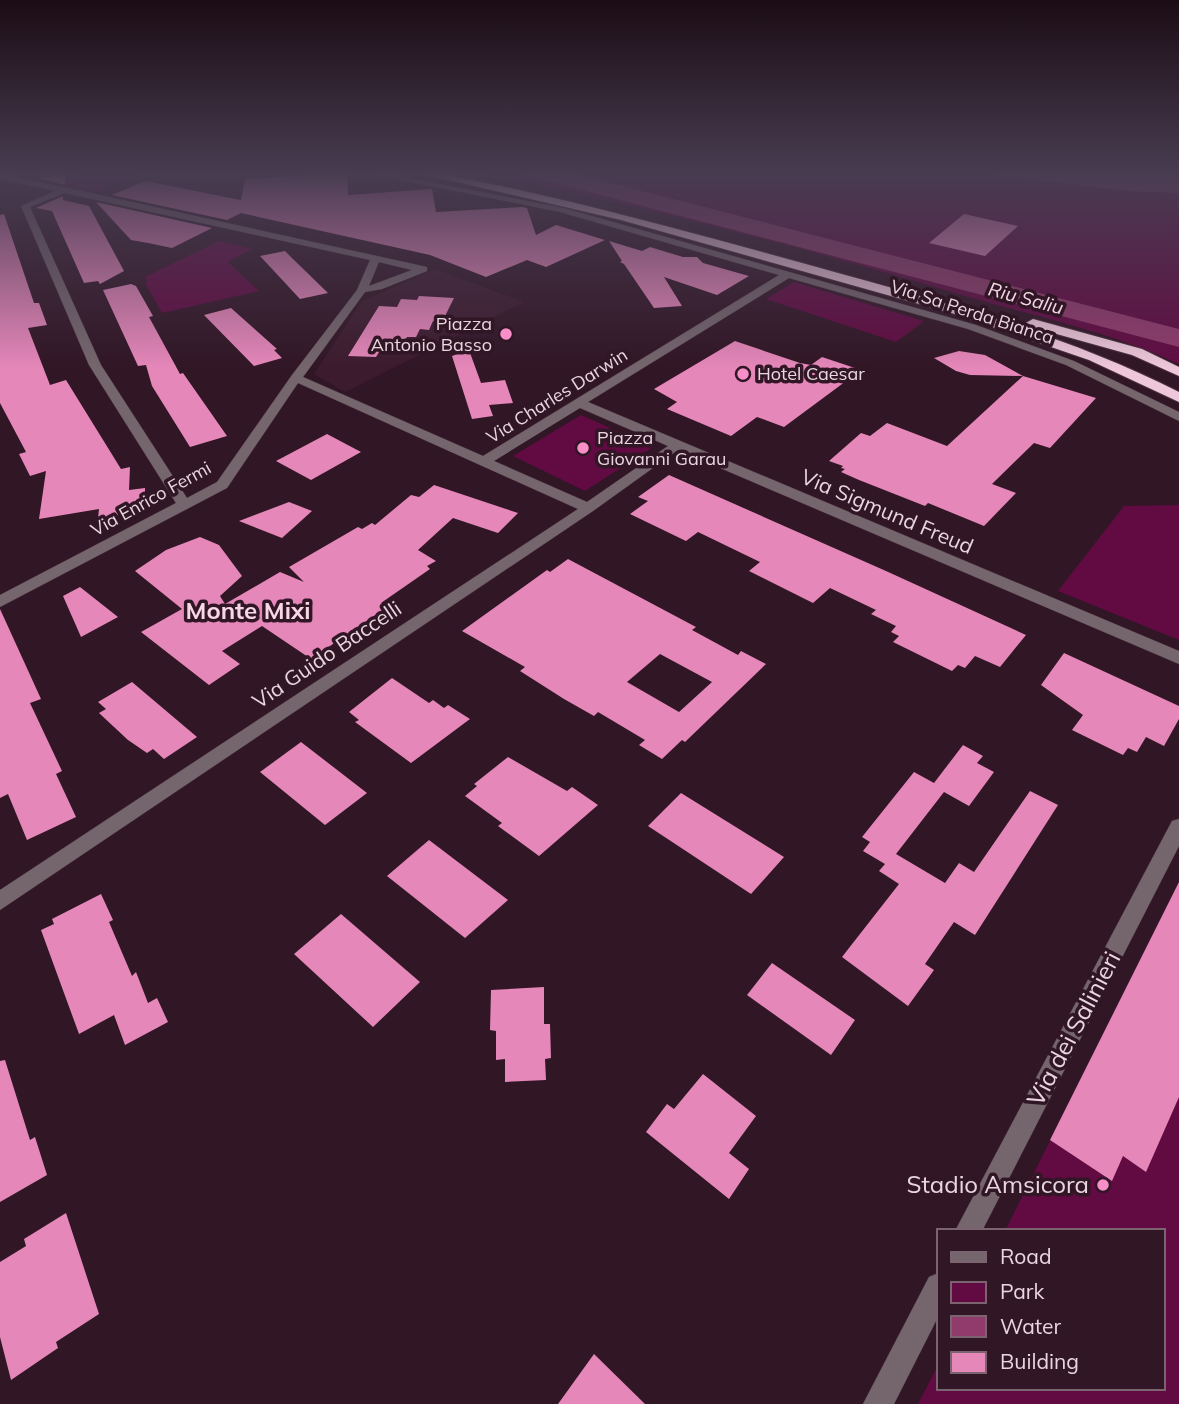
<svg xmlns="http://www.w3.org/2000/svg" width="1179" height="1404" font-family="Mulish,sans-serif">
	<rect width="100%" height="100%" fill="#311625"/>
	<path fill="#3d1b2e" d="M435 269 524 302 345 392 314 374 362 301Z"/>
	<g fill="#610b42" fill-rule="evenodd">
		<path d="M82 173H139L95 192 56 183Z"/>
		<path d="M479 173H1179V364C1113 333 1042 318 972 298 810 249 645 206 479 173ZM559 182 1160 342 618 198Z"/>
		<path d="M219 241 252 249 228 262 259 291 162 313 145 283 148 282 145 277Z"/>
		<path d="M794 282 924 321 896 342 766 299Z"/>
		<path d="M581 415 653 447 585 491 513 456Z"/>
		<path d="M1179 505V640L1058 591 1124 506Z"/>
		<path d="M1179 882V1404H918L939 1363V1388H1163V1231H1005Z"/>
	</g>
	<g fill="#913b6c">
		<path d="M518 173H572L1179 329V347Z"/>
		<path d="M984 173H1179V193L1129 191Z"/>
	</g>
	<g fill="#e687ba" fill-rule="evenodd">
		<path d="M41 173H66L65 185 40 179Z"/>
		<path d="M347 173 348 195 432 189 436 212 522 207 527 208 536 235 556 225 605 240 546 267 527 260 486 277 430 255 241 213 227 220 112 195 145 181 241 200 245 179Z"/>
		<path d="M63 196V200L89 206 124 271 100 284 98 281 84 283 52 211 36 208Z"/>
		<path d="M96 202 212 228 172 248 148 243 131 240Z"/>
		<path d="M4 214 34 303H39L47 325 28 328 50 385 66 380 121 469 130 467 129 490 145 488V511L98 518 99 509 39 519 46 471 30 476 19 454 26 452 0 403V215Z"/>
		<path d="M964 214 1018 226 985 256 929 243Z"/>
		<path d="M609 241 642 251 650 247 683 257H697L703 263 749 276 717 295 664 277 682 306 654 308 624 264 620 262 622 261Z"/>
		<path d="M285 251 293 259 328 293 300 299 260 256Z"/>
		<path d="M131 284 136 286 153 316 149 317 180 374 183 373 227 436 190 447 152 386 146 365 138 366 103 290Z"/>
		<path d="M419 296 454 298 442 322 433 321 429 330 420 329 416 337H407L400 350 381 349 376 357 348 356 379 306 397 307 401 299 417 300Z"/>
		<path d="M231 308 277 349 274 350 282 358 254 366 204 315Z"/>
		<path d="M735 341 800 363 811 365 822 357 861 370 784 427 757 417 731 436 667 409 677 402 654 389Z"/>
		<path d="M469 350 481 383 505 380 513 403 489 405 493 416 472 419 452 356Z"/>
		<path d="M959 351 985 355 1023 376 1096 398 1050 448 1034 443 992 484 1016 493 984 526 928 503 925 506 859 480 841 472 845 469 841 468 843 466 829 461 861 433 870 436 887 423 947 446 1023 376 970 375 956 371 934 358Z"/>
		<path d="M327 434 361 452 311 480 276 461Z"/>
		<path d="M669 475 886 571 1026 635 1000 667 975 656 965 668 958 665 952 671 893 642 899 636 891 632 896 626 871 614 876 610 830 588 813 603 749 571 760 562 698 532 686 541 630 514 648 501 638 497Z"/>
		<path d="M434 485 518 513 498 533 453 518 418 550 436 561 427 566 430 569 381 603 387 607 311 659 262 626 222 651 240 664 209 685 141 632 182 609 135 571 166 550 200 537 219 545 242 576 220 596 225 604 280 572 304 582 289 567 358 527 362 529 372 523 375 525 411 495 419 497Z"/>
		<path d="M289 502 312 511 282 538 239 521Z"/>
		<path d="M568 559 696 627 692 630 738 655 741 651 766 664 685 742 682 740 662 759 639 745 645 740 598 712 594 716 564 699 520 671 525 667 462 631 547 570 550 572ZM660 654 712 682 679 712 627 682Z"/>
		<path d="M80 587 118 617 81 637 63 596Z"/>
		<path d="M0 609 41 699 30 703 62 771 56 774 76 817 27 840 8 794 0 798Z"/>
		<path d="M1064 653 1179 706V719L1164 746 1146 737 1137 752 1128 748 1123 755 1072 730 1083 715 1041 685Z"/>
		<path d="M392 678 429 703 433 700 444 708 448 705 470 719 411 763 355 722 359 720 349 712Z"/>
		<path d="M132 682 197 737 164 759 153 749 147 753 128 740 99 713 106 709 98 702Z"/>
		<path d="M301 742 367 793 325 825 260 772Z"/>
		<path d="M963 745 983 756 977 763 994 772 969 806 944 792 896 854 945 883 959 863 974 872 1030 791 1058 805 975 935 954 922 925 964 934 970 908 1006 842 957 899 884 879 871 885 864 863 851 870 842 862 837 914 772 934 783Z"/>
		<path d="M508 757 567 791 572 787 598 805 539 856 498 826 502 823 465 796 477 786 474 784Z"/>
		<path d="M681 793 784 857 751 894 648 826Z"/>
		<path d="M429 840 508 900 465 938 387 876Z"/>
		<path d="M1179 882V1097L1146 1172 1123 1156 1112 1181 1050 1140Z"/>
		<path d="M101 894 113 920 109 922 132 976 136 972 148 1003 157 998 168 1022 125 1045 114 1015 79 1034 41 930 54 924 52 919Z"/>
		<path d="M341 914 420 982 373 1027 294 954Z"/>
		<path d="M772 963 855 1020 831 1055 747 995Z"/>
		<path d="M544 987V1024H550L551 1058 545 1059 546 1080 505 1082V1059L496 1060V1031L490 1030 491 990Z"/>
		<path d="M5 1060 30 1140 35 1137 47 1175 0 1202V1061Z"/>
		<path d="M703 1074 756 1116 729 1153 749 1169 729 1199 646 1132 667 1104 674 1109Z"/>
		<path d="M66 1213 99 1314 56 1342 58 1348 11 1380 0 1337V1262L26 1246 24 1239Z"/>
		<path d="M594 1354 645 1404H558Z"/>
	</g>
	<g fill="none" stroke-linecap="round" stroke-linejoin="round">
		<g stroke="#4b313f" stroke-width="1">
			<g id="minor">
				<path d="M0 173 427 267V271L382 289 365 292 303 377 483 456 779 275 560 212 367 173H382L564 208 976 325 1074 361 1179 412V421L1066 365 968 329 789 278 588 402 1179 651V664L678 450 593 511 0 910V890L578 509 298 383 227 488 0 607V595L176 503 89 365 21 206 55 191 0 179ZM65 193 370 260 357 290 292 375 217 482 187 498 101 365 30 207ZM379 262 412 270 369 286ZM580 408 668 446 587 502 494 461Z"/>
				<path d="M1179 819V846L982 1231H955L1172 821Z"/>
				<path d="M939 1273V1315L894 1404H863L929 1277Z"/>
			</g>
		</g>
		<g stroke="#4b313f" stroke-width="2">
			<g id="highway">
				<path d="M418 173H437C564 197 689 232 813 266 938 301 1063 333 1179 392V402L1089 360 955 314 621 220Z"/>
				<path d="M1033 319 1142 349 1179 367V376L1132 355 1028 326 1026 323Z"/>
			</g>
		</g>
		<use href="#minor" fill="#75666d" fill-rule="evenodd"/>
		<use href="#highway" fill="#eec8da" fill-rule="evenodd"/>
	</g>
	<linearGradient id="sky" x2="0" y2="1"><stop stop-color="#1b0c14"/><stop offset="0.47" stop-color="#483c51"/><stop offset="1" stop-color="#483c51" stop-opacity="0"/></linearGradient>
	<rect width="1179" height="369" fill="url(#sky)"/>
	<g fill="#f98fc9" stroke="#311625" stroke-width="2.5">
		<circle cx="506" cy="334" r="7"/>
		<circle cx="743" cy="374" r="7"/>
		<circle cx="583" cy="448" r="7"/>
		<circle cx="1103" cy="1185" r="7"/>
	</g>
	<g text-anchor="middle" stroke-width="7" stroke-linejoin="round" paint-order="stroke">
		<g font-size="18" fill="#e9d6df" stroke="#311625">
			<text transform="translate(972 312) rotate(18)" y="6">Via Sa Perda Bianca</text>
			<text transform="translate(557 396) rotate(-32)" y="6">Via Charles Darwin</text>
			<text transform="translate(151 499) rotate(-29)" y="6">Via Enrico Fermi</text>
		</g>
		<g font-size="18" fill="#e9d6df" stroke="#311625" text-anchor="start">
			<text x="492" y="330" text-anchor="end">Piazza<tspan x="492" dy="21">Antonio Basso</tspan></text>
			<text x="757" y="380">Hotel Caesar</text>
			<text x="597" y="444">Piazza<tspan x="597" dy="21">Giovanni Garau</tspan></text>
		</g>
		<g font-size="19" font-style="italic" fill="#f2d8e4" stroke="#311625">
			<text transform="translate(1026 298) rotate(15)" y="7">Riu Saliu</text>
		</g>
		<g font-size="21" fill="#e9d6df" stroke="#311625">
			<text transform="translate(887 512) rotate(23)" y="7">Via Sigmund Freud</text>
			<text transform="translate(327 655) rotate(-34)" y="7">Via Guido Baccelli</text>
		</g>
		<g font-size="24" font-weight="bold" fill="#f7d7e6" stroke="#311625">
			<text x="248" y="619">Monte Mixi</text>
		</g>
		<g font-size="24" fill="#e9d6df" stroke="#311625">
			<text transform="translate(1074 1029) rotate(-62)" y="8">Via dei Salinieri</text>
		</g>
		<g font-size="24" fill="#e9d6df" stroke="#311625" text-anchor="end">
			<text x="1089" y="1193">Stadio Amsicora</text>
		</g>
	</g>
	<rect x="937" y="1229" width="228" height="161" fill="#311625" stroke="#7b636f" stroke-width="2"/>
	<rect x="951" y="1252" width="35" height="10" fill="#75666d" stroke="#7b636f" stroke-width="2"/>
	<text x="1000" y="1264" font-size="21" fill="#e9d6df">Road</text>
	<rect x="951" y="1282" width="35" height="21" fill="#610b42" stroke="#7b636f" stroke-width="2"/>
	<text x="1000" y="1299" font-size="21" fill="#e9d6df">Park</text>
	<rect x="951" y="1316" width="35" height="21" fill="#913b6c" stroke="#7b636f" stroke-width="2"/>
	<text x="1000" y="1334" font-size="21" fill="#e9d6df">Water</text>
	<rect x="951" y="1352" width="35" height="21" fill="#e687ba" stroke="#7b636f" stroke-width="2"/>
	<text x="1000" y="1369" font-size="21" fill="#e9d6df">Building</text>
</svg>
